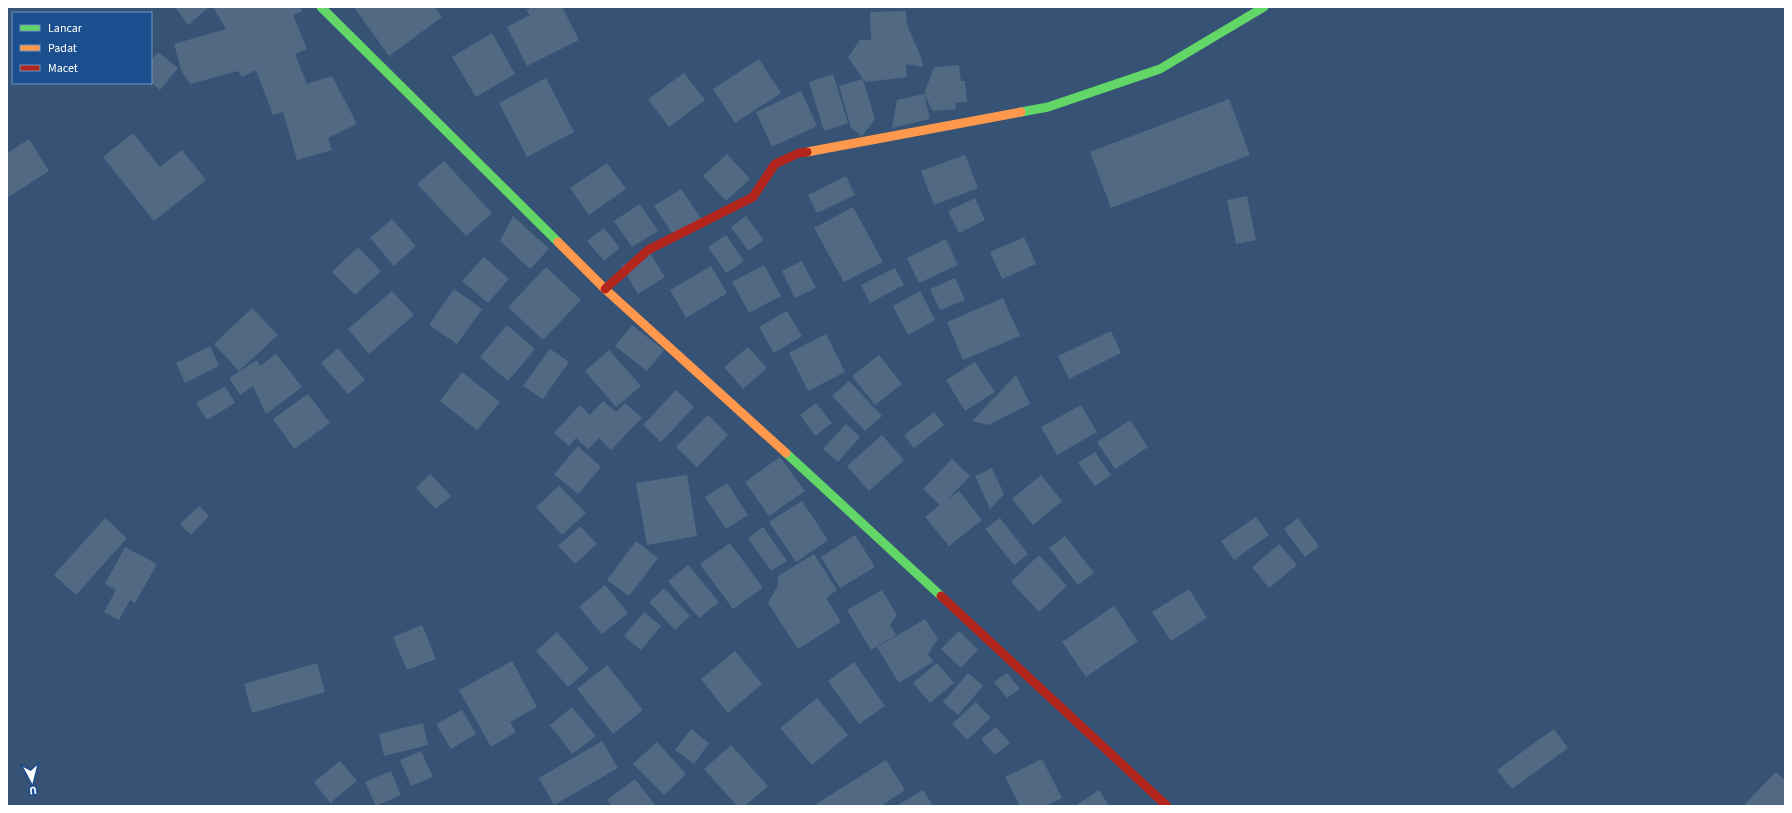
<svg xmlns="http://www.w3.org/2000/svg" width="1792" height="813" font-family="'Source Sans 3',sans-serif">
	<rect width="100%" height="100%" fill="#365274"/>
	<g fill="#526984">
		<path d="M175 7H209L188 25Z"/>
		<path d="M213 7H299L303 11 293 15 307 49 295 54 307 84 332 76 357 124 328 138 332 150 297 160 283 112 273 115 256 70 242 77 238 71 190 84 181 70 174 44 226 29Z"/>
		<path d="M354 7H435L442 17 389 56Z"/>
		<path d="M533 7H562L579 40 527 66 507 27 530 15 526 10Z"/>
		<path d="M906 11 907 25 921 57 923 67 906 64 907 77 866 82 863 79 875 119 862 136 851 128 839 86 863 79 848 57 860 40H871L870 12Z"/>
		<path d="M492 33 515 74 476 97 452 57Z"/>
		<path d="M158 52 178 68 160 90 151 82V61Z"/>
		<path d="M759 59 781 93 735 123 713 89Z"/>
		<path d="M959 65 961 81H965L967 102 955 103 956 109 933 111 924 94 934 67Z"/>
		<path d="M684 73 705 100 669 127 648 99Z"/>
		<path d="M833 74 848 123 824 131 809 82Z"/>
		<path d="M546 78 574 132 527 157 499 103Z"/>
		<path d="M801 91 817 126 772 147 756 112Z"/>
		<path d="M924 94 930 119 892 128 897 100Z"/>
		<path d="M1229 99 1250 155 1111 208 1090 152Z"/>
		<path d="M133 133 160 167 182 150 206 180 154 221 103 157Z"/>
		<path d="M29 139 49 171 7 198V153Z"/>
		<path d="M727 154 750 179 726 201 703 176Z"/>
		<path d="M965 155 978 188 934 205 921 171Z"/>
		<path d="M444 161 492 213 466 236 417 184Z"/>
		<path d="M607 163 626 189 589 215 570 188Z"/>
		<path d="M846 176 855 195 817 213 808 195Z"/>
		<path d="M681 189 701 218 674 236 654 206Z"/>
		<path d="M1247 196 1256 240 1236 244 1227 200Z"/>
		<path d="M975 198 985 220 959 233 948 211Z"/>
		<path d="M640 204 658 231 632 247 614 221Z"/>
		<path d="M853 207 883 262 844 282 814 228Z"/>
		<path d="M513 216 549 249 530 269 500 241Z"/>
		<path d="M746 216 764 240 748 251 731 227Z"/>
		<path d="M392 219 416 246 394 266 370 238Z"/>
		<path d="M604 228 620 248 604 261 587 241Z"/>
		<path d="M726 235 744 261 726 273 708 247Z"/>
		<path d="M1024 237 1036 264 1002 279 990 252Z"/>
		<path d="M946 239 958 265 919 283 907 258Z"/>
		<path d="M358 247 381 271 355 295 332 272Z"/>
		<path d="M648 250 665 277 638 294 621 266Z"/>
		<path d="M484 257 509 279 488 303 462 281Z"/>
		<path d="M802 261 816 288 795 298 782 271Z"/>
		<path d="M764 265 781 296 749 313 732 282Z"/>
		<path d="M711 266 727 293 686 318 670 290Z"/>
		<path d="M546 267 581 300 543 340 508 307Z"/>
		<path d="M895 268 904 285 870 303 861 285Z"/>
		<path d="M955 278 965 300 940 310 930 289Z"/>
		<path d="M454 289 482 309 457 344 429 325Z"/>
		<path d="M392 291 414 315 369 354 348 329Z"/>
		<path d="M920 291 935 320 908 335 893 306Z"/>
		<path d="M1003 298 1020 336 963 360 947 322Z"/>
		<path d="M252 308 278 335 239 371 214 344Z"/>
		<path d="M787 311 802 336 774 353 759 327Z"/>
		<path d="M507 325 535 349 508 381 480 357Z"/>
		<path d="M632 325 664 350 647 371 615 346Z"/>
		<path d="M1111 331 1121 353 1069 379 1058 356Z"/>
		<path d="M826 334 845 372 808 391 789 353Z"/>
		<path d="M210 346 219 366 185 383 176 363Z"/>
		<path d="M748 347 767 368 743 389 724 367Z"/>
		<path d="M338 348 365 380 348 394 321 363Z"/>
		<path d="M550 349 569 362 543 399 523 386Z"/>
		<path d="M609 350 641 386 616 407 585 371Z"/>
		<path d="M276 354 302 387 266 414 253 386 240 395 229 378 257 360 260 366Z"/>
		<path d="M879 355 902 384 875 405 852 376Z"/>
		<path d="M975 362 995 392 965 411 946 380Z"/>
		<path d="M462 372 500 402 477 430 440 401Z"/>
		<path d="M1016 375 1030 404 988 425 972 421Z"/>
		<path d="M849 381 882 416 865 431 832 396Z"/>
		<path d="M225 386 235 403 207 420 196 403Z"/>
		<path d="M676 390 694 407 661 442 643 425Z"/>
		<path d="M308 394 330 423 294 449 273 419Z"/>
		<path d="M603 401 616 412 625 403 642 418 611 450 599 438 588 449 576 438 569 446 554 433 580 405 590 415Z"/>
		<path d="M816 403 832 423 815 436 800 415Z"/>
		<path d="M1081 405 1097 432 1057 455 1041 427Z"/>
		<path d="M934 412 944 425 914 448 904 435Z"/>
		<path d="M708 415 728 435 697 467 676 447Z"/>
		<path d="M1130 420 1148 447 1115 469 1097 442Z"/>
		<path d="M846 424 860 437 838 462 823 449Z"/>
		<path d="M882 435 904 460 869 491 847 466Z"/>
		<path d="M578 446 601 467 578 494 554 474Z"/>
		<path d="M1095 452 1111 475 1095 486 1078 463Z"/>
		<path d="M780 457 805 491 769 516 745 482Z"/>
		<path d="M952 459 970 476 947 500 959 491 982 520 949 546 925 517 940 505 923 489Z"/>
		<path d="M992 468 1004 494 990 509 975 476Z"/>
		<path d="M430 474 451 496 436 509 416 488Z"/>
		<path d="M687 475 697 536 647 545 636 483Z"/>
		<path d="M1041 475 1062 501 1033 525 1012 499Z"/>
		<path d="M727 483 748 515 726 529 705 497Z"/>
		<path d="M559 486 586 513 562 535 536 507Z"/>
		<path d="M802 501 828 540 796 562 769 522Z"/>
		<path d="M199 506 209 516 191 535 180 524Z"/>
		<path d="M1256 517 1269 535 1234 560 1221 541Z"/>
		<path d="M105 518 127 538 76 595 54 575Z"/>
		<path d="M1000 518 1028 554 1014 565 985 529Z"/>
		<path d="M1298 518 1319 546 1305 557 1284 529Z"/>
		<path d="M580 526 597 544 575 564 558 546Z"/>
		<path d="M763 527 787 561 771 571 748 538Z"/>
		<path d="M855 535 875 567 840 588 821 557Z"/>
		<path d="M1065 536 1094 573 1078 585 1049 548Z"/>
		<path d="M636 541 658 558 629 596 607 580Z"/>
		<path d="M730 543 763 588 733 609 700 564Z"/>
		<path d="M1279 544 1297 565 1269 588 1252 567Z"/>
		<path d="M125 547 157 564 135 603 130 600 119 620 104 612 116 590 105 584Z"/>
		<path d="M814 554 837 590 826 598 841 622 798 649 768 603 778 585V576Z"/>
		<path d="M1039 555 1067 586 1039 612 1011 582Z"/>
		<path d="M688 565 719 602 699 618 668 581Z"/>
		<path d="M605 585 628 613 602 634 579 607Z"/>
		<path d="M664 588 690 616 675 630 649 602Z"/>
		<path d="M1189 589 1207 618 1171 641 1152 612Z"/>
		<path d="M882 590 897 615 890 625 896 635 871 650 847 610Z"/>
		<path d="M1114 606 1138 641 1086 677 1062 642Z"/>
		<path d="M644 612 661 626 641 650 624 636Z"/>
		<path d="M925 619 938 639 928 654 933 662 899 683 877 647Z"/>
		<path d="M422 625 436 659 407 670 393 637Z"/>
		<path d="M959 631 978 650 961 668 941 649Z"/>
		<path d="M557 632 589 669 568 687 536 651Z"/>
		<path d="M735 651 762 684 728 713 701 679Z"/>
		<path d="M512 661 537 707 510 722 516 732 491 747 459 690Z"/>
		<path d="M854 662 885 706 859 724 828 681Z"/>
		<path d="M317 663 325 692 252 713 244 684Z"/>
		<path d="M937 663 954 683 930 703 913 683Z"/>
		<path d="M607 665 643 710 613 734 577 689Z"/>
		<path d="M968 673 983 686 958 715 943 702Z"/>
		<path d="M1007 673 1020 689 1007 698 994 682Z"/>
		<path d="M817 698 848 735 812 765 780 728Z"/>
		<path d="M976 702 991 718 967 740 952 724Z"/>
		<path d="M572 707 596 736 572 754 550 725Z"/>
		<path d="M462 710 476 734 451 749 436 724Z"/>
		<path d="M423 723 428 745 384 756 379 734Z"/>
		<path d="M996 727 1010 743 995 755 981 739Z"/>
		<path d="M691 729 709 743 694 764 675 750Z"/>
		<path d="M1554 729 1568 748 1512 789 1497 770Z"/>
		<path d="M602 741 618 768 554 805 539 778Z"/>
		<path d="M657 742 686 774 664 795 633 764Z"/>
		<path d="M731 745 768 786 745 806H737L704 769Z"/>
		<path d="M421 751 433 777 411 786 400 760Z"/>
		<path d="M1042 759 1062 798 1046 806H1020L1005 777Z"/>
		<path d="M886 760 905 790 881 806H813Z"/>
		<path d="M340 761 357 781 330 803 314 782Z"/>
		<path d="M391 771 401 795 376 806 365 782Z"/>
		<path d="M1776 772 1785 780V806H1743Z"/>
		<path d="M635 779 656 806H612L607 800Z"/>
		<path d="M923 790 933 806H896Z"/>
		<path d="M1099 790 1109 806H1075Z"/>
	</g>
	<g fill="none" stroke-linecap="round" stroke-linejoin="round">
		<g stroke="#63d668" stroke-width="9">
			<path d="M321 7 558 242"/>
			<path d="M1021 112 1048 107 1160 69 1264 7"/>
			<path d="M786 453 941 596"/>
		</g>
		<g stroke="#ff974d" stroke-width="9">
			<path d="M807 152 1021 112"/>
			<path d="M558 242 605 289 786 453"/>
		</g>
		<g stroke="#b3261e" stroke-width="9">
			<path d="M605 289 648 250 753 197 775 164 799 153 807 152"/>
			<path d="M941 596 1167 806"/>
		</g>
	</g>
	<rect width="1792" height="813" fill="none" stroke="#ffffff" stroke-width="16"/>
	<rect x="12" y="12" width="140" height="72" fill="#1b4f8f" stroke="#7695bc"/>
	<rect x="20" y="25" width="20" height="6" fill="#63d668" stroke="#7695bc"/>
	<text x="48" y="32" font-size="12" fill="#ffffff">Lancar</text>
	<rect x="20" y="45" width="20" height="6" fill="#ff974d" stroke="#7695bc"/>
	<text x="48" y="52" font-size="12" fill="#ffffff">Padat</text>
	<rect x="20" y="65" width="20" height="6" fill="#b3261e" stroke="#7695bc"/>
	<text x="48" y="72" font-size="12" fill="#ffffff">Macet</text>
	<g transform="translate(32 781) rotate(173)" stroke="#1b4f8f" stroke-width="3" paint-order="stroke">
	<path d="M0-3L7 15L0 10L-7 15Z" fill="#ffffff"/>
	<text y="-6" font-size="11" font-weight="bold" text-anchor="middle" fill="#ffffff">U</text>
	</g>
</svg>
